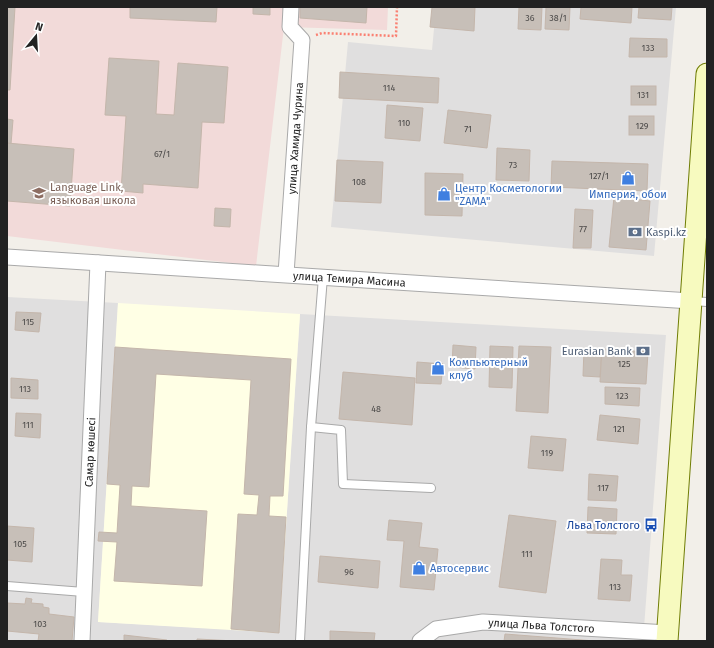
<svg xmlns="http://www.w3.org/2000/svg" width="714" height="648" font-family="'Fira Sans',sans-serif">
	<rect width="100%" height="100%" fill="#f2efe9"/>
	<g fill="#e0dfdf">
		<path d="M436 7H676L654 256 331 227 348 42 432 50Z"/>
		<path d="M7 297 118 303 98 622 279 632 300 314 666 335 643 641H7Z"/>
	</g>
	<path fill="#f2dad9" d="M7 7H388L387 30 284 27 256 266 7 236Z"/>
	<path fill="#ffffe5" d="M118 303 300 314 279 633 98 622Z"/>
	<g fill="#c7bfb8" stroke="#c4b6ab">
		<path d="M7 7H15L10 90H7Z"/>
		<path d="M130 7H217L216 22 130 18Z"/>
		<path d="M253 7H270V15L253 14Z"/>
		<path d="M300 7H367L366 23 300 18Z"/>
		<path d="M432 7H475L474 31 430 27Z"/>
		<path d="M519 7H542L541 30 518 29Z"/>
		<path d="M546 7H570L569 30 545 29Z"/>
		<path d="M581 7H632L631 23 580 19Z"/>
		<path d="M639 7H672L671 20 638 18Z"/>
		<path d="M630 38 667 39V57H629Z"/>
		<path d="M109 58 159 61 156 114 174 115 178 63 228 67 224 123 202 122 198 188 143 184V193L121 191 126 116 105 115Z"/>
		<path d="M340 72 439 78 438 103 339 98Z"/>
		<rect x="631" y="86" width="25" height="19"/>
		<path d="M387 105 423 108 420 141 385 138Z"/>
		<path d="M448 110 491 115 487 148 444 143Z"/>
		<rect x="629" y="116" width="25" height="19"/>
		<path d="M7 119 13 120 11 144 7 143Z"/>
		<path d="M7 143 74 149 70 206 7 201Z"/>
		<path d="M497 148 530 150 529 181 496 180Z"/>
		<path d="M337 160 383 162 381 203 335 201Z"/>
		<path d="M552 161 648 164 647 191 551 187Z"/>
		<path d="M425 173 463 174 462 216 425 215Z"/>
		<path d="M614 197 650 201 646 250 609 247Z"/>
		<path d="M215 208 231 209 230 227 214 226Z"/>
		<path d="M575 209 593 210 591 248H573Z"/>
		<path d="M16 312 41 313 39 332 15 330Z"/>
		<path d="M453 345 476 347 475 369 452 367Z"/>
		<path d="M490 346 513 347 512 388 489 387Z"/>
		<path d="M519 346 551 347 548 413 516 411Z"/>
		<path d="M115 347 291 359 283 496H270L269 516 286 517 279 633 231 629 238 514 257 515 259 495 244 494 251 380 156 374 149 487 132 486 131 506 207 511 202 586 114 581 117 542 98 541 99 532 117 533 120 485 107 484Z"/>
		<path d="M584 348 602 349 600 377 583 376Z"/>
		<path d="M602 349 648 352 646 384 600 382Z"/>
		<path d="M417 362 443 364 441 384 416 383Z"/>
		<path d="M343 372 415 378 412 425 339 419Z"/>
		<path d="M11 378 38 380V399L11 398Z"/>
		<path d="M605 387 640 388 639 406 605 404Z"/>
		<path d="M16 413 41 414 40 438 15 436Z"/>
		<path d="M600 415 640 419 638 444 597 440Z"/>
		<path d="M531 436 566 439 563 471 528 468Z"/>
		<path d="M589 474 618 476 616 501 588 500Z"/>
		<path d="M588 507 617 509 616 534 587 533Z"/>
		<path d="M509 515 556 521 546 593 499 587Z"/>
		<path d="M389 520 422 523 419 547 438 549 434 590 400 587 404 541 387 540Z"/>
		<path d="M7 526 34 528 32 562 7 560Z"/>
		<path d="M320 556 380 561 378 588 318 582Z"/>
		<path d="M601 559 622 560 621 575H632L630 601 598 599Z"/>
		<path d="M26 598 32 599 31 603 43 604V607L49 608V614L74 617 72 641H38L39 634 7 631V603L25 604Z"/>
		<path d="M330 631 375 633 374 641H330Z"/>
		<path d="M505 634 595 641H504Z"/>
		<path d="M124 635 167 640 166 641H124Z"/>
		<path d="M197 639 235 641H197Z"/>
	</g>
	<g fill="none" stroke-linecap="round" stroke-linejoin="round">
		<g stroke="#a9a9a9" stroke-width="10">
			<g id="lane">
				<path d="M323 277 311 427 341 430 343 484 431 488"/>
				<path d="M692 301 707 302"/>
				<path d="M7 586 84 592"/>
				<path d="M300 641 311 427"/>
			</g>
		</g>
		<g stroke="#a9a9a9" stroke-width="17">
			<g id="street">
				<path id="s1" d="M7 257 691 301"/>
				<path id="s2" d="M286 274 302 40 290 27 291 7"/>
				<path id="s3" d="M82 641 98 263"/>
				<path id="s4" d="M420 641 436 629 483 622 668 633"/>
			</g>
		</g>
		<g stroke="#707d05" stroke-width="23">
			<path id="secondary" d="M667 641 707 74"/>
		</g>
		<path stroke="#fa8072" stroke-width="2.5" stroke-dasharray="2 2" stroke-linecap="butt" d="M316 35 322 33 396 36 397 7"/>
		<use href="#lane" stroke="#fff" stroke-width="8"/>
		<use href="#street" stroke="#fff" stroke-width="15"/>
		<use href="#secondary" stroke="#f7fabf" stroke-width="21"/>
	</g>
	<defs>
		<g id="shop-bare" transform="scale(1.08)"><path d="M-5-2.5h2.3a2.7 3.5 0 0 1 5.4 0H5L5.5 6h-11ZM-1.5-2.5h3a1.5 2.3 0 0 0-3 0Z" fill="#3f7fe0" stroke="#fff" stroke-width="2.5" paint-order="stroke"/></g>
		<g id="school-bare" transform="scale(1.08)"><path d="M0-5L7-2L0 1L-7-2ZM-4 1L0 2.5L4 1V4Q0 6-4 4Z" fill="#8d6e63" stroke="#fff" stroke-width="2.5" paint-order="stroke"/></g>
		<g id="bank-bare" transform="scale(1.08)"><path d="M-6-4H6V4H-6ZM0-2.3a2.3 2.3 0 1 0 0 4.6a2.3 2.3 0 1 0 0-4.6Z" fill="#5c6f8a" stroke="#fff" stroke-width="2.5" paint-order="stroke"/></g>
		<g id="bus-bare" transform="scale(1.08)"><path d="M-5-6H5V4H4V6H2V4H-2V6H-4V4H-5ZM-3.5-4V0h7V-4ZM-3.5 1.2v1.5H-2V1.2ZM2 1.2v1.5H3.5V1.2Z" fill="#1a4fb4" stroke="#fff" stroke-width="2.5" paint-order="stroke"/></g>
	</defs>
	<g fill-rule="evenodd">
		<use href="#shop-bare" x="628" y="178"/>
		<use href="#school-bare" x="39" y="193"/>
		<use href="#shop-bare" x="444" y="194"/>
		<use href="#bank-bare" x="635" y="232"/>
		<use href="#bank-bare" x="643" y="351"/>
		<use href="#shop-bare" x="438" y="368"/>
		<use href="#bus-bare" x="651" y="525"/>
		<use href="#shop-bare" x="419" y="568"/>
	</g>
	<g text-anchor="middle" stroke-width="4" stroke-linejoin="round" paint-order="stroke">
		<g font-size="9" fill="#4b4948">
			<text x="530" y="21">36</text>
			<text x="558" y="21">38/1</text>
			<text x="648" y="51">133</text>
			<text x="389" y="91">114</text>
			<text x="643" y="98">131</text>
			<text x="404" y="126">110</text>
			<text x="642" y="129">129</text>
			<text x="468" y="132">71</text>
			<text x="162" y="157">67/1</text>
			<text x="513" y="168">73</text>
			<text x="599" y="179">127/1</text>
			<text x="359" y="185">108</text>
			<text x="583" y="232">77</text>
			<text x="28" y="325">115</text>
			<text x="624" y="367">125</text>
			<text x="25" y="392">113</text>
			<text x="622" y="399">123</text>
			<text x="376" y="412">48</text>
			<text x="28" y="428">111</text>
			<text x="619" y="432">121</text>
			<text x="547" y="456">119</text>
			<text x="603" y="491">117</text>
			<text x="20" y="547">105</text>
			<text x="527" y="557">111</text>
			<text x="349" y="575">96</text>
			<text x="615" y="590">113</text>
			<text x="40" y="627">103</text>
		</g>
		<g font-size="11" fill="#222" stroke="#fff">
			<text dy="4" stroke="none"><textPath href="#s2" startOffset="136">улица Хамида Чурина</textPath></text>
			<text dy="4" stroke="none"><textPath href="#s1" startOffset="343">улица Темира Масина</textPath></text>
			<text dy="4" stroke="none"><textPath href="#s3" startOffset="189">Самар көшесі</textPath></text>
			<text dy="4" stroke="none"><textPath href="#s4" startOffset="126">улица Льва Толстого</textPath></text>
		</g>
		<g font-size="11" fill="#785e54" stroke="#fff" text-anchor="start">
			<text x="50" y="191">Language Link,<tspan x="50" dy="13">языковая школа</tspan></text>
		</g>
		<g font-size="11" fill="#366cbe" stroke="#fff" text-anchor="start">
			<text x="455" y="192">Центр Косметологии<tspan x="455" dy="13">"ZAMA"</tspan></text>
			<text x="628" y="198" text-anchor="middle">Империя, обои</text>
			<text x="449" y="366">Компьютерный<tspan x="449" dy="13">клуб</tspan></text>
			<text x="430" y="572">Автосервис</text>
		</g>
		<g font-size="11" fill="#4e5e75" stroke="#fff" text-anchor="start">
			<text x="646" y="236">Kaspi.kz</text>
			<text x="632" y="355" text-anchor="end">Eurasian Bank</text>
		</g>
		<g font-size="11" fill="#164399" stroke="#fff" text-anchor="end">
			<text x="640" y="529">Льва Толстого</text>
		</g>
	</g>
	<rect width="714" height="648" fill="none" stroke="#222222" stroke-width="16"/>
	<g transform="translate(36 36) rotate(18)" stroke="#ffffff" stroke-width="3" paint-order="stroke">
	<path d="M0-3L7 15L0 10L-7 15Z" fill="#222222"/>
	<text y="-6" font-size="11" font-weight="bold" text-anchor="middle" fill="#222222">N</text>
	</g>
</svg>
